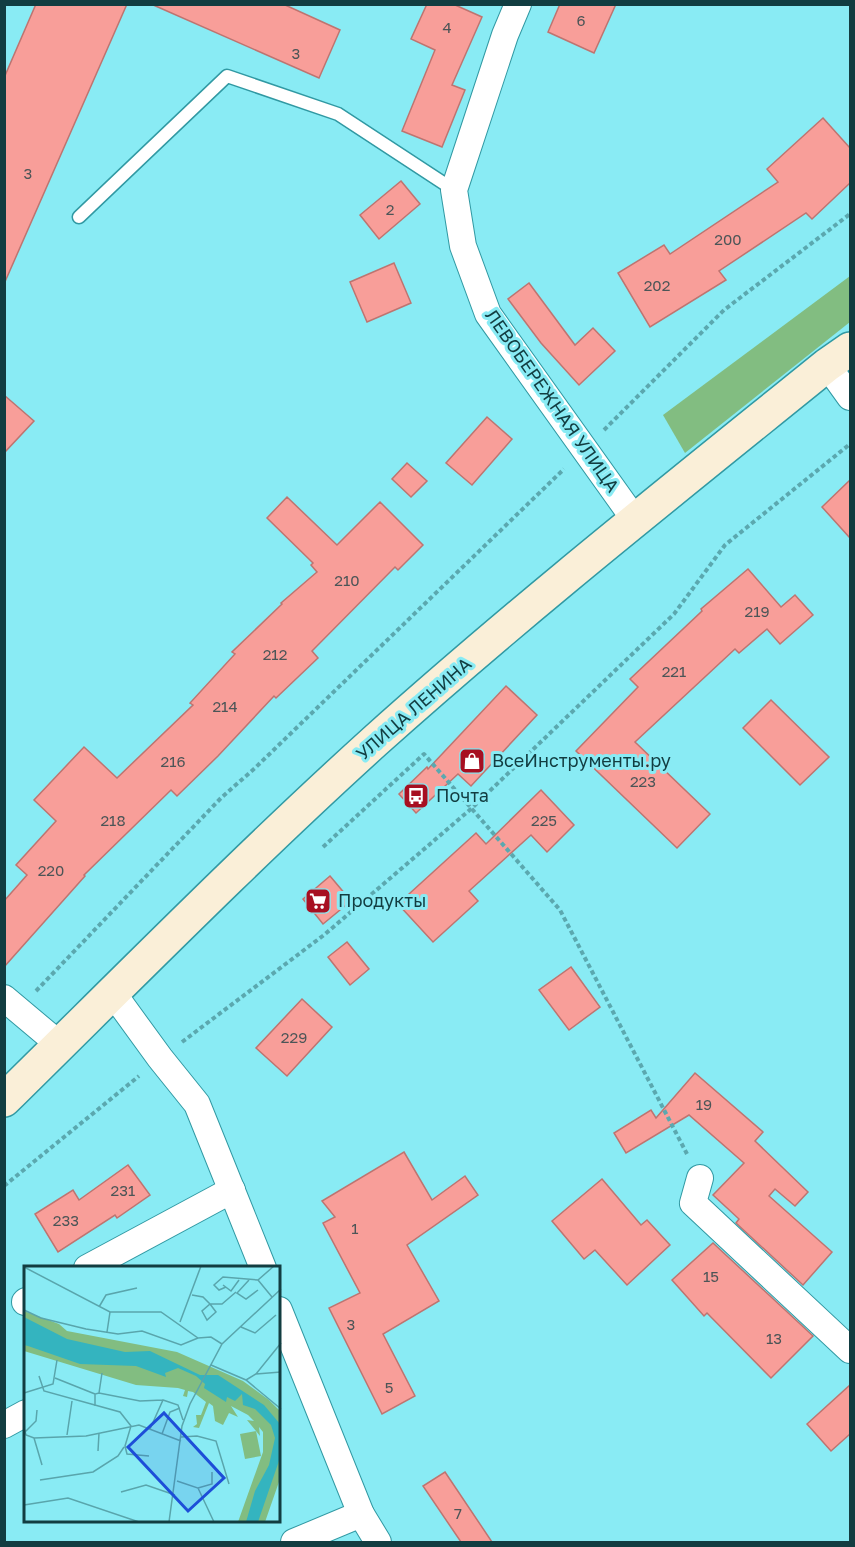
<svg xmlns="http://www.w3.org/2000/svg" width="855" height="1547" font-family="'Golos Text',sans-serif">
	<rect width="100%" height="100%" fill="#89ebf4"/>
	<path fill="#82bd81" d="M850 276V322L685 453 663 415Z"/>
	<g fill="#f89e99" stroke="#be7470" stroke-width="1.5">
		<path d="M36 4H127L4 284V78Z"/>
		<path d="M151 4H283L340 30 319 78Z"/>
		<path d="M427 4H453L482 17 452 85 465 90 442 147 402 131 435 50 411 39Z"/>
		<path d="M560 4H616L594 53 548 32Z"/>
		<path d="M823 118 850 148V183L812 219 806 213 719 271 726 280 650 327 618 273 664 245 670 254 778 182 767 169Z"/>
		<path d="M401 181 420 204 379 239 360 215Z"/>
		<path d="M394 263 411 303 367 322 350 282Z"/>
		<path d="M529 283 575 345 593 328 615 351 579 385 541 343 508 299Z"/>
		<path d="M4 395 34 421 4 453Z"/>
		<path d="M487 417 512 439 472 485 446 463Z"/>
		<path d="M407 463 427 481 411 497 392 479Z"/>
		<path d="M850 480V538L822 507Z"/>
		<path d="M287 497 337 545 380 502 423 545 398 570 395 567 312 651 318 658 276 698 274 696 218 756 177 796 171 790 84 875 85 876 4 967V901L27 875 16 865 56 821 34 800 84 747 117 778 193 705 190 703 235 654 232 652 282 604 281 603 317 572 311 565 313 563 267 518Z"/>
		<path d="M748 569 781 607 795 595 813 615 780 644 767 629 739 653 735 649 635 742 710 814 677 848 576 751 638 687 630 679 702 611 701 609Z"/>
		<path d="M506 686 537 715 471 786 458 774 416 813 399 794 427 767 428 769Z"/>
		<path d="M771 700 829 757 800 785 743 728Z"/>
		<path d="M541 790 574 825 547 852 531 835 469 891 478 901 433 942 398 904 476 833 486 844Z"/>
		<path d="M330 876 351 901 323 924 303 899Z"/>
		<path d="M347 942 369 969 350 985 328 957Z"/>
		<path d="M571 967 600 1007 569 1030 539 990Z"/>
		<path d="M302 999 332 1027 287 1076 256 1048Z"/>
		<path d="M695 1073 763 1132 755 1141 808 1192 795 1206 775 1189 769 1196 832 1252 803 1285 736 1223 739 1219 713 1195 744 1163 689 1115 626 1153 614 1133 651 1110 656 1118Z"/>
		<path d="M404 1152 432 1200 465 1176 478 1195 407 1245 439 1301 383 1334 415 1396 382 1414 329 1308 360 1293 323 1223 335 1217 322 1201Z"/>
		<path d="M128 1165 150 1195 117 1218 115 1215 58 1252 35 1214 73 1190 79 1200Z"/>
		<path d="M602 1179 641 1225 647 1220 670 1245 627 1285 595 1250 584 1259 552 1221Z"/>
		<path d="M713 1243 813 1336 771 1378 707 1313 704 1316 672 1280Z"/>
		<path d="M850 1385V1434L831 1451 807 1424Z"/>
		<path d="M445 1472 492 1542H461L423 1486Z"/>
	</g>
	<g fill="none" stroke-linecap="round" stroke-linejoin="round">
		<g stroke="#3199a3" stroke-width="15">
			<path id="service" d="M79 217 227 76 338 114 454 190"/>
		</g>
		<g stroke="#3199a3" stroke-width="28">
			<g id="minor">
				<path d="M518 4 505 35 454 190 463 246 488 314 635 520"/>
				<path d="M827 365 850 397"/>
				<path d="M112 992 160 1058 197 1104 263 1268"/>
				<path d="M4 998 60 1045"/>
				<path d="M700 1178 693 1203 850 1350"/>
				<path d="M87 1268 232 1190"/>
				<path d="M25 1302 26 1301"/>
				<path d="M279 1310 361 1514 378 1542"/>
				<path d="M4 1425 26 1413"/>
				<path d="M294 1542 361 1514"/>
			</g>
		</g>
		<g stroke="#3199a3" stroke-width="36">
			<path id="secondary" d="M4 1100C127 979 248 856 375 741 521 610 675 488 827 365L850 349"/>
		</g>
		<g stroke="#5ba8af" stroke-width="4" stroke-dasharray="4.5 3" stroke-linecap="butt">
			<path d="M604 430 724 310 850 214"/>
			<path d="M323 847 424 754 560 910 687 1154"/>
			<path d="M36 991 221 798 255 768 564 469"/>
			<path d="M182 1042 324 935 472 808 674 614 725 545 850 444"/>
			<path d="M4 1186 139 1076"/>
		</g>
		<use href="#service" stroke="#fff" stroke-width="12"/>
		<use href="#minor" stroke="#fff" stroke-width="26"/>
		<use href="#secondary" stroke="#faefd8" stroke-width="33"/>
	</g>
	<defs>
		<g id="shop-square" transform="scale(1.35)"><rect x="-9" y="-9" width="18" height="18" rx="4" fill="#a70f21" stroke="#89ebf4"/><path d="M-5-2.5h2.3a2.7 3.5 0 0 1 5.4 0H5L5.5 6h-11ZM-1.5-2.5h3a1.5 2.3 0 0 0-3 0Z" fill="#fff"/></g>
		<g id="bus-square" transform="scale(1.35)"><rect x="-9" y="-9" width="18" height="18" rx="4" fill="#a70f21" stroke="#89ebf4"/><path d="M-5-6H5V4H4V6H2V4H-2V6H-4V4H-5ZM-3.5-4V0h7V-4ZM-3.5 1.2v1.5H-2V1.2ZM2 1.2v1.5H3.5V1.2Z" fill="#fff"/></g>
		<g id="supermarket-square" transform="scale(1.35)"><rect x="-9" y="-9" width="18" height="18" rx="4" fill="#a70f21" stroke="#89ebf4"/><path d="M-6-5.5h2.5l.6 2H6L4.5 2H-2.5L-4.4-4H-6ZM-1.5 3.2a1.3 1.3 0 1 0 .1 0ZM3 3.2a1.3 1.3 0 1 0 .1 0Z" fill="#fff"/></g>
	</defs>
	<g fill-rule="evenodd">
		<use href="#shop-square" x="472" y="761"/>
		<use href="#bus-square" x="416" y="796"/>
		<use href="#supermarket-square" x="318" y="901"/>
	</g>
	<g text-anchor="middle" stroke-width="6" stroke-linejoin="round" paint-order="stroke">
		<g font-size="15" fill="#4c5557">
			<text x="581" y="26">6</text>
			<text x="447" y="33">4</text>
			<text x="296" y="59">3</text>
			<text x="28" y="179">3</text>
			<text x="390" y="215">2</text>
			<text x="728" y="245">200</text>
			<text x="657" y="291">202</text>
			<text x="347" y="586">210</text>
			<text x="757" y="617">219</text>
			<text x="275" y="660">212</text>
			<text x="674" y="677">221</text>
			<text x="225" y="712">214</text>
			<text x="173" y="767">216</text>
			<text x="643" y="787">223</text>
			<text x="113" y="826">218</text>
			<text x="544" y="826">225</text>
			<text x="51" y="876">220</text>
			<text x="294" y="1043">229</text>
			<text x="704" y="1110">19</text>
			<text x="123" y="1196">231</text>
			<text x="66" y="1226">233</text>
			<text x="355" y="1234">1</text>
			<text x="711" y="1282">15</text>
			<text x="351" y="1330">3</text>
			<text x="774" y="1344">13</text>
			<text x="389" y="1393">5</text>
			<text x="458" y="1519">7</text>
		</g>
		<g font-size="18" fill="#123d41" stroke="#89ebf4">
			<text transform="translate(552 401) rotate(55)" y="6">ЛЕВОБЕРЕЖНАЯ УЛИЦА</text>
			<text transform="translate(414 709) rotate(-41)" y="6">УЛИЦА ЛЕНИНА</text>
		</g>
		<g font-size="18" fill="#123d41" stroke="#89ebf4" text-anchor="start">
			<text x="492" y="767">ВсеИнструменты.ру</text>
			<text x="436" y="802">Почта</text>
			<text x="338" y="907">Продукты</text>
		</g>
	</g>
	<g transform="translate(24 1266)">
		<rect width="256" height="256" fill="#89ebf4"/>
		<path d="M0 45 35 58 43 65 153 86 219 115 245 134 256 145V213L241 256H214L239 186V166L235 161 236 170 223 154 230 155 224 149 207 140 214 151 205 147 199 159 191 155 189 140 185 137 175 162 169 161 173 158 172 149H177L182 136 169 126 164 125 163 131 159 130 161 124 154 122 112 119 0 85ZM232 165 237 190 221 193 216 168Z" fill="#82bd81"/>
		<path d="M0 51 43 73 101 86 126 85 176 109H194L240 139 256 158 257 189 234 256H222L231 225 245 199 251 172 247 159 231 143 219 139 218 128 211 135 203 131 202 136 180 122 181 118 172 110 154 102 141 107 142 111 112 100 56 98 4 80 0 79Z" fill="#34b4bf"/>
		<path fill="none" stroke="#59a5ac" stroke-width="1.5" d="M0 1 86 46H137L174 72 187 71 198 78M225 14 213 27 222 33 234 24M234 14 250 0M199 19 207 25 215 14M202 21 195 24 190 19 199 11 234 14 248 31M168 29 179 31 186 38 192 46 183 54 178 45 186 38H198L212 26M75 41 82 29 113 22M0 44 17 52 62 63 94 68 118 65 157 79 174 72M156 56 177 0M217 61 231 67 252 49M83 66 86 46M187 99 222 114 257 143M232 108 257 106M15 110 20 125 96 146 107 160 101 180 103 188 125 190M31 112 71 128M222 114 232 108 257 77M0 127 29 118 33 94M75 127 78 107M71 140V128L75 127 116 135 139 134M0 162 2 169 10 172 62 170 115 159 157 175M126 163 139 134 154 139 159 154M1 166 12 155 13 144M138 168 146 146 156 142M43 169 48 135M157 171 173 170 192 175 205 218M10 172 18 199M74 185 75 167M16 214 69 206 94 190 100 181M153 215 174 222 190 256M174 222 188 218V206M97 226 122 219 151 229M0 239 44 232 115 256H145M145 256 158 160 166 138 198 78 257 23"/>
		<path fill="#1d4ed8" fill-opacity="0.15" stroke="#1d4ed8" stroke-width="3" d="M140 147 200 212 164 245 104 181Z"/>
		<rect width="256" height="256" fill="none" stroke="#123d41" stroke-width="3"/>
	</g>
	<rect width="855" height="1547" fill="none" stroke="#123d41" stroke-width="12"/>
</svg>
